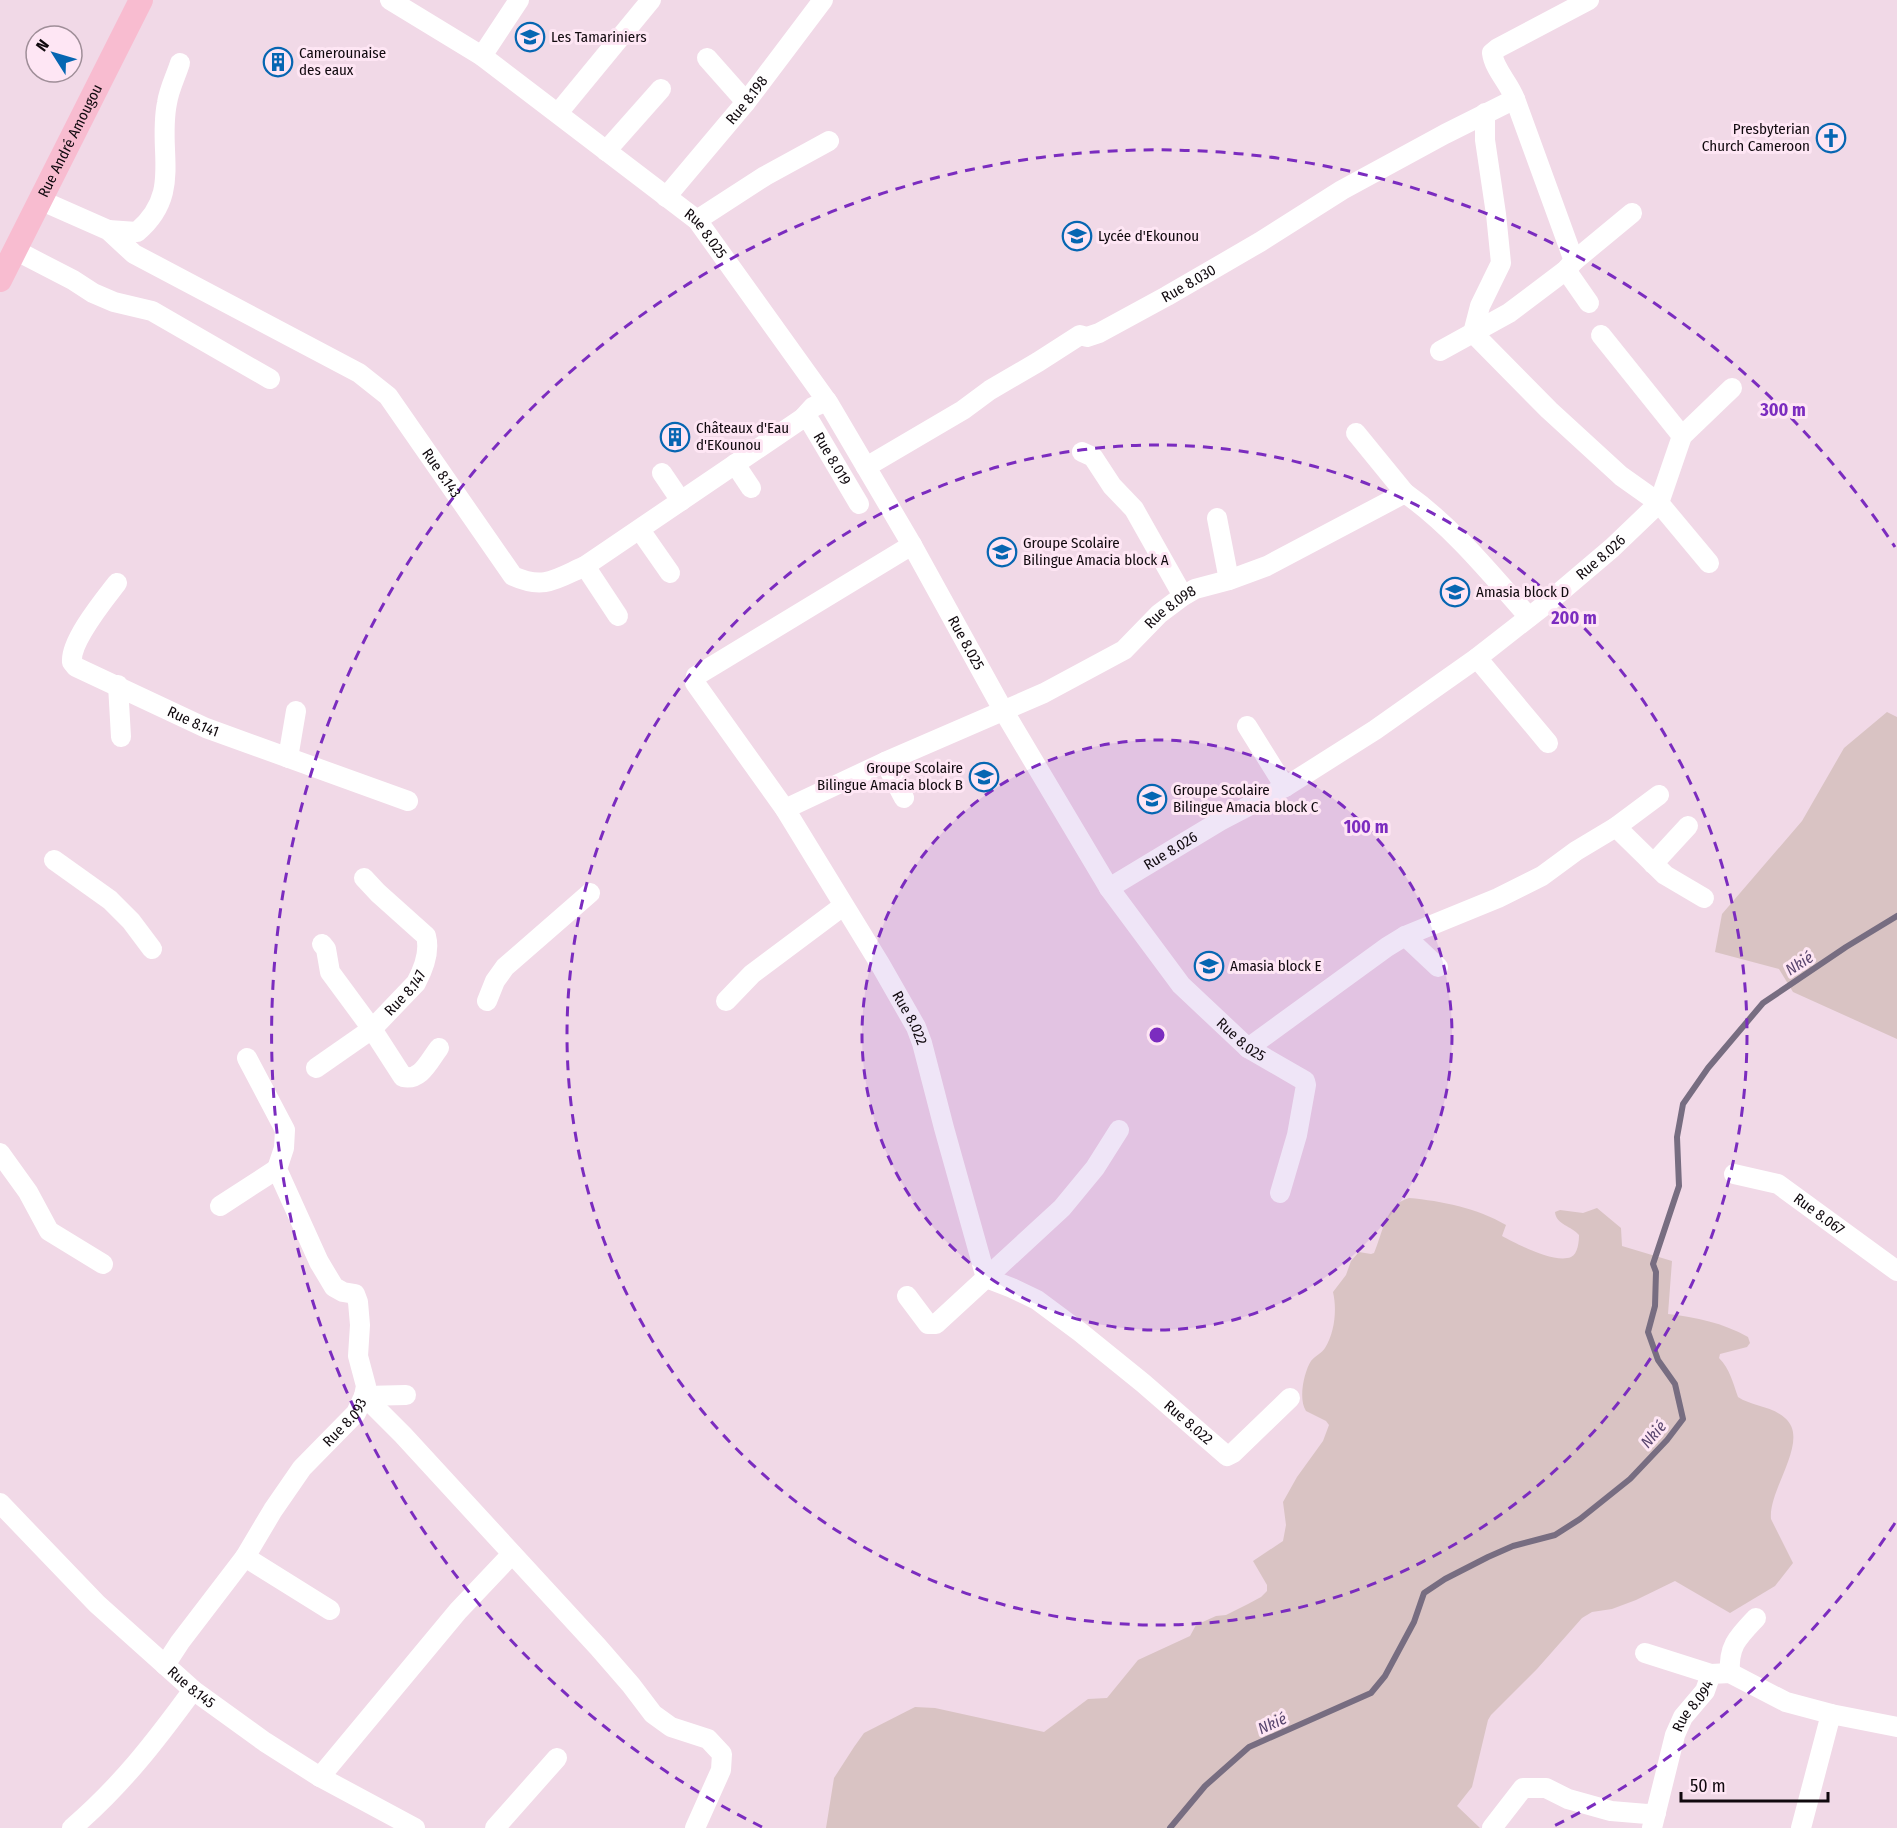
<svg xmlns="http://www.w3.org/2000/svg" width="1897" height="1828" font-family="'Fira Sans Condensed',sans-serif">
	<rect width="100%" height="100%" fill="#f1d9e7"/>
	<g fill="#d9c3c3">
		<path d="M1887 712 1897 717V1039L1793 992 1779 969 1715 952 1722 914 1802 821 1844 748Z"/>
		<path d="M1409 1198C1442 1201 1477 1208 1506 1225L1502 1236C1517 1244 1555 1264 1571 1257 1578 1254 1579 1241 1579 1235 1572 1226 1556 1225 1555 1212L1560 1210 1583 1213 1597 1208 1621 1228 1622 1246 1672 1261 1668 1314C1696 1317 1723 1323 1748 1337L1750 1343 1747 1347 1720 1354 1719 1358C1730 1369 1733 1383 1738 1397 1751 1406 1772 1406 1785 1418 1811 1440 1768 1489 1771 1519L1793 1563 1775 1586 1730 1613 1675 1581 1636 1600 1612 1609 1592 1612 1582 1618 1537 1669 1491 1715 1488 1720 1472 1787 1457 1806 1480 1828H826L834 1778 854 1747 864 1733 915 1707 935 1708 1044 1732 1088 1699 1107 1698 1138 1660 1190 1636 1196 1625 1216 1616 1226 1615 1248 1604 1261 1597 1267 1591V1585L1253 1561 1283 1541 1286 1525 1283 1502 1297 1477 1323 1441 1329 1425 1326 1421 1306 1411C1298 1399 1304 1372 1311 1361 1315 1356 1322 1353 1325 1348 1335 1332 1337 1309 1333 1292L1346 1275 1351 1261 1359 1252 1371 1254 1374 1253C1383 1233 1385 1205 1409 1198Z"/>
	</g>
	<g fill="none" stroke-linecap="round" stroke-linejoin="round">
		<path stroke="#776d81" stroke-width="6" d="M1170 1828 1205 1786 1249 1747 1371 1693 1385 1676 1414 1622 1424 1593 1445 1579 1488 1557 1513 1546 1555 1535 1580 1519 1630 1479 1667 1440 1683 1419 1675 1384 1658 1360 1648 1332 1655 1306 1656 1272 1653 1264 1679 1186 1677 1137 1683 1104 1708 1068 1763 1003 1846 947 1897 916"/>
		<g stroke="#fff" stroke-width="20">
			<path id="s1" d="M390 0 482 56 697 220 829 404 912 545 1003 710 1109 888 1181 985 1248 1048 1305 1081 1306 1085 1297 1135 1280 1193"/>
			<path d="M482 56 519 0"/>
			<path d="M707 58 746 102"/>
			<path d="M1515 99 1574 261"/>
			<path d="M558 113 651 0"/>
			<path d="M606 151 661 89"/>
			<path id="s2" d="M666 197 746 102 823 0"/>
			<path id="s3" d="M40 200 108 230 134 254 359 373 388 396 513 576C544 590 556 579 585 566L803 418 813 407 827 401"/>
			<path d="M697 220 765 176 829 141"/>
			<path d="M108 230 137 232C183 193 157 152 167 103 169 89 176 76 180 63"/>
			<path d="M15 250 73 280 93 293 114 302 152 311 270 379"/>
			<path d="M1566 270 1589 303"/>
			<path d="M1601 335 1682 436"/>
			<path d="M1440 351 1509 313 1566 270 1574 261 1632 213"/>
			<path id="s4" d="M803 418 811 423 859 504"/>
			<path d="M1356 433 1405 493"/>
			<path d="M1082 452 1093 457 1112 486 1134 509 1183 596"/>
			<path d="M735 464 751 488"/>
			<path id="s5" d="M866 467 963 410 990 390 1038 362 1080 335 1087 337 1099 333 1167 296 1260 242 1342 190 1445 134 1515 99C1509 83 1494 69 1492 53L1498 48 1589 0"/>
			<path d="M662 473 681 501"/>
			<path d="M1217 518 1229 580"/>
			<path d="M640 530 670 573"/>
			<path id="s6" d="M912 545 696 676 695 683 785 809 880 964 916 1027 922 1043 944 1128 986 1278 1012 1288 1037 1300 1080 1332 1143 1383 1227 1456 1233 1453 1290 1398"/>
			<path d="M1709 563 1659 503 1682 436 1732 388"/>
			<path d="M585 566 618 616"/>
			<path id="s7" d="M117 583C104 600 70 641 72 662L76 667 206 728 408 801"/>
			<path d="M1477 658 1548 743"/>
			<path d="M118 685 121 737"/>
			<path d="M1247 726 1285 787"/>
			<path d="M288 758 296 711"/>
			<path d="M885 762 904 798"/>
			<path id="s8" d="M785 809 885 762 1044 693 1124 650 1159 614 1183 596 1195 589 1229 580 1267 566 1405 493C1453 527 1490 573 1529 617"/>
			<path d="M1616 827 1665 875 1704 898"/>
			<path d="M54 860 110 900 131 921 152 949"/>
			<path d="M1653 864 1688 826"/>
			<path id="s9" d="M1109 888 1220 821 1285 787 1375 730 1477 658 1546 604 1612 548 1659 503 1621 476 1549 410 1473 333 1480 306 1501 263 1496 214 1485 140V113"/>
			<path d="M1405 936 1438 967"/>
			<path id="s10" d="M322 944 326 949 330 972 372 1029 416 983C423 970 430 951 426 936L378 893 364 878"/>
			<path d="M487 1001 495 981 505 967 590 893"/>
			<path d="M726 1001 752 974 843 906"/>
			<path d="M1248 1048 1387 947 1405 936 1498 898 1542 876 1576 851 1616 827 1659 795"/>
			<path d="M316 1068 372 1029 403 1077C421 1081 429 1061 439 1048"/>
			<path d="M0 1153 28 1192 49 1231 103 1264"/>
			<path id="s11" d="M1734 1174 1778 1184 1897 1271"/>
			<path d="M220 1206 277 1169"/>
			<path d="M907 1296 928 1324H936L1062 1208 1095 1168 1119 1130"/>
			<path d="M364 1396 403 1435 598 1647 631 1685 653 1714 671 1727 708 1739 722 1754 721 1770 695 1828"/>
			<path d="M364 1396 406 1395"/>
			<path id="s12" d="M0 1503 97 1604 193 1690 265 1742 320 1777 415 1828"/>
			<path d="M245 1557 330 1610"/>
			<path d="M1645 1653 1711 1674"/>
			<path id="s13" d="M165 1665 180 1642 245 1557 273 1510 302 1468 356 1413 364 1396 366 1386 358 1356 360 1325 358 1302 355 1294 343 1292 334 1287 319 1262 277 1169 284 1148 285 1130 247 1058"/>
			<path d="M1730 1673C1728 1646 1738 1637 1756 1618"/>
			<path d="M320 1777 458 1611 512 1554"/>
			<path d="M72 1828C121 1786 155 1742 193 1690"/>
			<path d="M495 1828 557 1758"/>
			<path d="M1492 1828 1523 1788H1546L1568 1799 1611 1811 1647 1814 1656 1813"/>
			<path id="s14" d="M1652 1828 1675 1735 1683 1717 1705 1691 1711 1674 1730 1673 1786 1702 1831 1714"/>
			<path d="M1801 1828 1831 1714 1897 1727"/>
		</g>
		<path stroke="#f8bcd0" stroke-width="24" id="s15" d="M0 280 141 0"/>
	</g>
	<circle cx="1157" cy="1035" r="295" fill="#7b2cbf" fill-opacity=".12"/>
	<g fill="none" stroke="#7b2cbf" stroke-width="3" stroke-dasharray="10 8">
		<circle cx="1157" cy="1035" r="295"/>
		<circle cx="1157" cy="1035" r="590"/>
		<path d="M1895 1523A885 885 0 0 1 1552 1827M762 1827A885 885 0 1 1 1895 547"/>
	</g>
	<defs>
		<g id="school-ring" transform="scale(1.5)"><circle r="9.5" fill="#fee6f4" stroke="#0666b2" stroke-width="1.5"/><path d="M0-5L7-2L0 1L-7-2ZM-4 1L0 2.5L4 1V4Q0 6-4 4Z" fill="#0666b2"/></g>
		<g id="building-ring" transform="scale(1.5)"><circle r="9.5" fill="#fee6f4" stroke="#0666b2" stroke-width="1.5"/><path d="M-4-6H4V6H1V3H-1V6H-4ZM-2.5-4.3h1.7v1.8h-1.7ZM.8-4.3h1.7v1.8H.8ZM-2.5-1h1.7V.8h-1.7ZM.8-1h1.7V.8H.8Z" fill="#0666b2"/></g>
		<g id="church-ring" transform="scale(1.5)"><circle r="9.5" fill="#fee6f4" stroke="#0666b2" stroke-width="1.5"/><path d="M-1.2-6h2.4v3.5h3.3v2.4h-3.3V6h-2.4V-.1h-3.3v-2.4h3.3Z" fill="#0666b2"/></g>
	</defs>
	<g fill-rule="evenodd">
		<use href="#school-ring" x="530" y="37"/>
		<use href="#building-ring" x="278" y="62"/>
		<use href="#church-ring" x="1831" y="138"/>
		<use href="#school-ring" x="1077" y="236"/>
		<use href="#building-ring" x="675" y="437"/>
		<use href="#school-ring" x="1002" y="552"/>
		<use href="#school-ring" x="1455" y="592"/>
		<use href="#school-ring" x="984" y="777"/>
		<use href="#school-ring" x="1152" y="799"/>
		<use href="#school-ring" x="1209" y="966"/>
	</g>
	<g text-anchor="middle" stroke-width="6" stroke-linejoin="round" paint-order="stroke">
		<g font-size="15" fill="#10090e" stroke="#fee6f4" text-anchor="start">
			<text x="551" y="42">Les Tamariniers</text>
			<text x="299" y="58">Camerounaise<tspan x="299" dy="17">des eaux</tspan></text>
			<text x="1810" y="134" text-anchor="end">Presbyterian<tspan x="1810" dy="17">Church Cameroon</tspan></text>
			<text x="1098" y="241">Lycée d'Ekounou</text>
			<text x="696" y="433">Châteaux d'Eau<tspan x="696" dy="17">d'EKounou</tspan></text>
			<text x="1023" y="548">Groupe Scolaire<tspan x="1023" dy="17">Bilingue Amacia block A</tspan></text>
			<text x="1476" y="597">Amasia block D</text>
			<text x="963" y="773" text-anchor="end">Groupe Scolaire<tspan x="963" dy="17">Bilingue Amacia block B</tspan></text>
			<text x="1173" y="795">Groupe Scolaire<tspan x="1173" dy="17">Bilingue Amacia block C</tspan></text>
			<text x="1230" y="971">Amasia block E</text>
		</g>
		<g font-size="15" fill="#10090e" stroke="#fee6f4">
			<text dy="5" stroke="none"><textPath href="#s2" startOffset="126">Rue 8.198</textPath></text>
			<text dy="5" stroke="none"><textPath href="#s15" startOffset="156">Rue André Amougou</textPath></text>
			<text dy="5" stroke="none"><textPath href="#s1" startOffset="394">Rue 8.025</textPath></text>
			<text dy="5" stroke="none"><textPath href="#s5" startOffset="374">Rue 8.030</textPath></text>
			<text dy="5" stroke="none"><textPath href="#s4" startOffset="51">Rue 8.019</textPath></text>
			<text dy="5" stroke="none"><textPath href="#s3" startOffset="495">Rue 8.143</textPath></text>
			<text dy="5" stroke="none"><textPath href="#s9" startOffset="594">Rue 8.026</textPath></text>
			<text dy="5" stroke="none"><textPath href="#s8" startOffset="438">Rue 8.098</textPath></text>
			<text dy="5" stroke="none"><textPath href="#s1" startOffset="880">Rue 8.025</textPath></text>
			<text dy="5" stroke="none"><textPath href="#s7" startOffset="228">Rue 8.141</textPath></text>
			<text dy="5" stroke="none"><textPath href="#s9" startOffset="72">Rue 8.026</textPath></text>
			<text dy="5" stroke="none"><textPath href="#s10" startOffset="150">Rue 8.147</textPath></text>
			<text dy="5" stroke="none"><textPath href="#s6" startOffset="658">Rue 8.022</textPath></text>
			<text dy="5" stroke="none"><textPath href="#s1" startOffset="1366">Rue 8.025</textPath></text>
			<text dy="5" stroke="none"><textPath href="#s11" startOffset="96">Rue 8.067</textPath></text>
			<text dy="5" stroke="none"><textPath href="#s13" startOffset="303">Rue 8.093</textPath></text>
			<text dy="5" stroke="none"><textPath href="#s6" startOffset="1180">Rue 8.022</textPath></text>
			<text dy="5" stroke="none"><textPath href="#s12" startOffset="266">Rue 8.145</textPath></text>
			<text dy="5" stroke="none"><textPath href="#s14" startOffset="130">Rue 8.094</textPath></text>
		</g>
		<g font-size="16" font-style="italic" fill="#58456e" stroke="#fee6f4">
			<text transform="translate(1799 963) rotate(-33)" y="6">Nkié</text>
			<text transform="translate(1653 1434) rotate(-49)" y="6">Nkié</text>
			<text transform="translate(1272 1723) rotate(-24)" y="6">Nkié</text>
		</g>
	</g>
	<circle cx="1157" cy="1035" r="9" fill="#7b2cbf" stroke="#fee6f4" stroke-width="3"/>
	<g font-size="18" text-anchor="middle" font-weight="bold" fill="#7b2cbf" stroke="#fee6f4" stroke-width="6" stroke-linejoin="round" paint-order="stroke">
		<text x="1783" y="416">300 m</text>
		<text x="1574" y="624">200 m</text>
		<text x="1366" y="833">100 m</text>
	</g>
	<g transform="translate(54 54) rotate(307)"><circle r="28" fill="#fee6f4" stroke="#9f8e98" stroke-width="1.5"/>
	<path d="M0-4.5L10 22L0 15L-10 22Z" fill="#0666b2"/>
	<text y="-9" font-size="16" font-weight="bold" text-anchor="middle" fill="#10090e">N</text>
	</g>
	<path d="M1681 1792v9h147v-9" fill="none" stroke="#10090e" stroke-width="3"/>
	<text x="1690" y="1792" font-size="18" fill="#10090e" stroke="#fee6f4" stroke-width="4.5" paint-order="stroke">50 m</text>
</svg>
